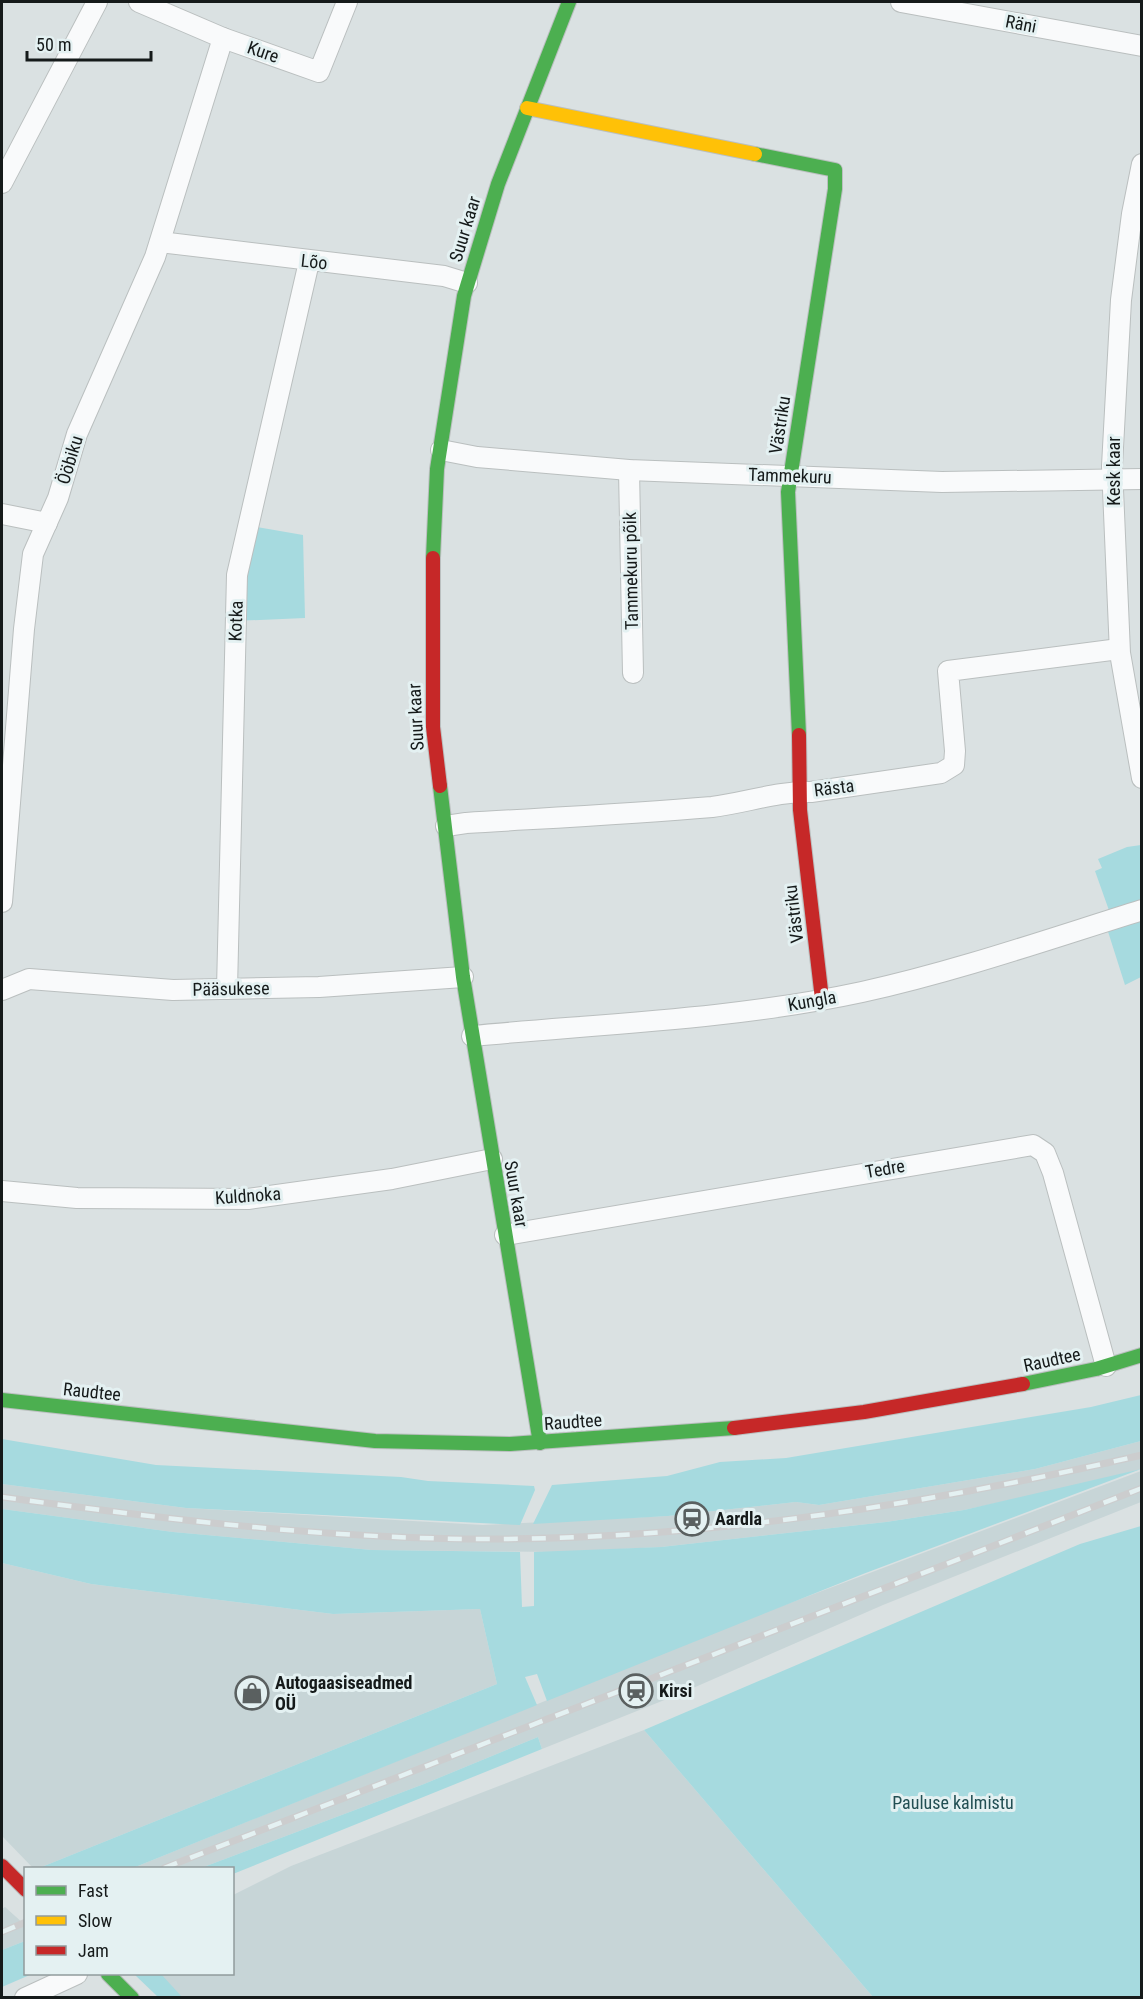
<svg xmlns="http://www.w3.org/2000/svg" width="1143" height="1999" font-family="'Roboto Condensed',sans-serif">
	<rect width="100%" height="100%" fill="#dae1e2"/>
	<g fill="#c7d5d7">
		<path d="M1141 1441V1469L1072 1487 964 1510 886 1522 661 1547 557 1552 372 1550 173 1532 2 1509V1484L186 1508 483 1525 668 1516 796 1502 819 1505 1035 1469Z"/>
		<path d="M1141 1471V1502L883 1605 677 1695 542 1749 538 1737 424 1784 201 1868H133L742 1621Z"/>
		<path d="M2 1563 91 1584 333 1614 480 1609 497 1684 39 1868H33L2 1836Z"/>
		<path d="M644 1730 873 1997 173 1998 150 1974H232L233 1895 291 1866Z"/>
		<path d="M5 1907 25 1925V1941L2 1950V1909Z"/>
	</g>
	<g fill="#a6dadf">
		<path d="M245 525 303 535 305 618 234 621Z"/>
		<path d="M1141 845V977L1125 985 1104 919 1111 916 1095 871 1102 868 1098 859 1127 847Z"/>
		<path d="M1141 1395V1441L1035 1469 819 1505 796 1502 668 1516 533 1524 552 1485 667 1476 720 1462 786 1458 1091 1407Z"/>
		<path d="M2 1439 156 1465 401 1477 428 1481 534 1486 535 1490 520 1525 186 1508 2 1484Z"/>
		<path d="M1141 1469 863 1574 547 1701 537 1674 525 1677 537 1705 133 1868H39L497 1684 480 1609 333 1614 91 1584 2 1563V1509L173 1532 372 1550 520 1552 522 1607 534 1606V1552L661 1547 886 1522 964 1510Z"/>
		<path d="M1141 1526V1997H873L644 1730 1080 1544Z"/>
		<path d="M538 1737 542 1749 233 1874 232 1868H201L424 1784Z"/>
		<path d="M25 1941 26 1974H32L2 1987V1950Z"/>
		<path d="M134 1974H161L182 1997H158Z"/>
	</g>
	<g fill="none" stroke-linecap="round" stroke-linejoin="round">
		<g stroke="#babfbf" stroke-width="22">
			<g id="street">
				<path d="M139 2 223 38 319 72 347 2"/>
				<path d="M901 2 1142 46"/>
				<path d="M1142 164 1132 214 1121 300 1112 466 1120 653 1142 778"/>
				<path d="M2 183 97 2"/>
				<path d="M160 242 444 276 467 283"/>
				<path d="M441 450 477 457 629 470 942 482 1142 479"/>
				<path d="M629 470 633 673"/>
				<path d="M2 514 47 523"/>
				<path d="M446 826 466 823C548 818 630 814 712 807 745 803 778 791 811 792L941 773 954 765 955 751 948 671 1119 649"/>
				<path d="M2 902 24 629 33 554 58 498 77 434 155 257 223 38"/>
				<path d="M227 989 237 575 309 262"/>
				<path d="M2 990 29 979 173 990 319 987 463 977"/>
				<path d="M472 1036C600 1024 737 1019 862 992 957 971 1049 939 1142 910"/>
				<path d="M2 1191 77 1198 248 1199 392 1179 492 1159"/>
				<path d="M505 1235 1033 1145 1045 1153 1053 1173 1106 1366"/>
				<path d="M25 1998 77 1974"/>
			</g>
		</g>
		<g stroke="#babfbf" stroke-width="16">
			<g id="fast">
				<path d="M755 154 835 170V189L788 492 799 735"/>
				<path d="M433 558 437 469 464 296 498 184 569 2"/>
				<path d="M440 786 463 977 540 1443"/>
				<path d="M1023 1384 1096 1369 1142 1355"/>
				<path d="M2 1400 375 1441 510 1444 734 1428"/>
				<path d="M108 1974 132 1998"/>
			</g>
		</g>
		<g stroke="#babfbf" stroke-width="16">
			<path id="slow" d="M527 108 755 154"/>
		</g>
		<g stroke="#babfbf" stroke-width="16">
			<g id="jam">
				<path d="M433 558V727L440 786"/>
				<path d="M799 735 800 810 822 999"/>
				<path d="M734 1428 864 1412 1023 1384"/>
				<path d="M2 1866 26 1890"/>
			</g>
		</g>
		<use href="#street" stroke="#f9fafb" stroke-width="20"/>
		<use href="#fast" stroke="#4caf50" stroke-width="14"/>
		<use href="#slow" stroke="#ffc107" stroke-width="14"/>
		<use href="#jam" stroke="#c62828" stroke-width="14"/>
		<g stroke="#cccdce" stroke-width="7">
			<g id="rail">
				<path d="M2 1497C156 1518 310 1537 467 1539 695 1541 920 1506 1142 1455"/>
				<path d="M164 1868 1142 1488"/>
				<path d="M2 1932 26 1922"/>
			</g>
		</g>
		<use href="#rail" stroke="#e4f1f2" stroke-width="4.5" stroke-dasharray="14" stroke-linecap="butt"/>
	</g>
	<defs>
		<g id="station-ring" transform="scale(1.725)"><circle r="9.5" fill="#e4f1f2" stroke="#5a6060" stroke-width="1.5"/><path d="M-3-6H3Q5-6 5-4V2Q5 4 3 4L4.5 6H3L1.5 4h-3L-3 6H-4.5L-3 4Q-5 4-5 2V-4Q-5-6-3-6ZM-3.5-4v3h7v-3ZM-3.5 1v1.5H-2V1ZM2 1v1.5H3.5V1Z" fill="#5a6060"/></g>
		<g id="shop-ring" transform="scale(1.725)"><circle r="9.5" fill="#e4f1f2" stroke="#5a6060" stroke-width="1.5"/><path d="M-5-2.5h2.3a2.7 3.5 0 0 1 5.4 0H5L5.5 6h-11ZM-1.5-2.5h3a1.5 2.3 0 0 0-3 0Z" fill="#5a6060"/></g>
	</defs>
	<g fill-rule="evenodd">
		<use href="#station-ring" x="692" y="1519"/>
		<use href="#station-ring" x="636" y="1691"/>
		<use href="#shop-ring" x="252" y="1693"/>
	</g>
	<g text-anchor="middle" stroke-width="6" stroke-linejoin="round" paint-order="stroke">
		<g font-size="18" fill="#151a1a" stroke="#e4f1f2">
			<text transform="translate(1021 24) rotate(11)" y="6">Räni</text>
			<text transform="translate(263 52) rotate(19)" y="6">Kure</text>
			<text transform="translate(465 229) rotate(-73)" y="6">Suur kaar</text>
			<text transform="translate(314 262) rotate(6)" y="6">Lõo</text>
			<text transform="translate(780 425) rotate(-81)" y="6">Västriku</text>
			<text transform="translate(70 460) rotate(-73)" y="6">Ööbiku</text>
			<text transform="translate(1114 471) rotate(-90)" y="6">Kesk kaar</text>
			<text transform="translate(790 476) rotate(2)" y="6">Tammekuru</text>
			<text transform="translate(631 571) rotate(-91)" y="6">Tammekuru põik</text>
			<text transform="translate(236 621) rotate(-88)" y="6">Kotka</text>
			<text transform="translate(416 717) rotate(-93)" y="6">Suur kaar</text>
			<text transform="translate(834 788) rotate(-7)" y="6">Rästa</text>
			<text transform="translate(794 914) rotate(-97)" y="6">Västriku</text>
			<text transform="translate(231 989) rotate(-1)" y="6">Pääsukese</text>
			<text transform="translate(812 1001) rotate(-10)" y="6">Kungla</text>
			<text transform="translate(885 1169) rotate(-10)" y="6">Tedre</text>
			<text transform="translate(516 1194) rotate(80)" y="6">Suur kaar</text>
			<text transform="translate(248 1196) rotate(-4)" y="6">Kuldnoka</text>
			<text transform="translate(1052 1360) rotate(-12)" y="6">Raudtee</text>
			<text transform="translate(92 1392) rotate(6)" y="6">Raudtee</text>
			<text transform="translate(573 1422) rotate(-4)" y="6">Raudtee</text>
		</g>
		<g font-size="18" font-weight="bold" fill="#151a1a" stroke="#e4f1f2" text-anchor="start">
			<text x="715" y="1525">Aardla</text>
			<text x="275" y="1689">Autogaasiseadmed<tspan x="275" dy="21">OÜ</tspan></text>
			<text x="659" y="1697">Kirsi</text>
		</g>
		<g font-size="18" fill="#224f53" stroke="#e4f1f2">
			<text x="953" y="1809">Pauluse kalmistu</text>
		</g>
	</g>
	<rect width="1143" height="1999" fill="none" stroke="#151a1a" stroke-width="6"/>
	<rect x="24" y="1867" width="210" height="108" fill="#e4f1f2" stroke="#919b9c" stroke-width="1.5"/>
	<rect x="36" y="1886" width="30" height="9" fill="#4caf50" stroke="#919b9c" stroke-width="1.5"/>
	<text x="78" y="1897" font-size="18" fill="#151a1a">Fast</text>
	<rect x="36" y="1916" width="30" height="9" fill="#ffc107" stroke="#919b9c" stroke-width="1.5"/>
	<text x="78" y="1927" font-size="18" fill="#151a1a">Slow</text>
	<rect x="36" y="1946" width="30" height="9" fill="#c62828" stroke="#919b9c" stroke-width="1.5"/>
	<text x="78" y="1957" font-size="18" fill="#151a1a">Jam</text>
	<path d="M27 51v9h124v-9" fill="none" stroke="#151a1a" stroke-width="3"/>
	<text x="36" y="51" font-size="18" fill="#151a1a" stroke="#e4f1f2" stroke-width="4.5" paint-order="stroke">50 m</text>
</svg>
